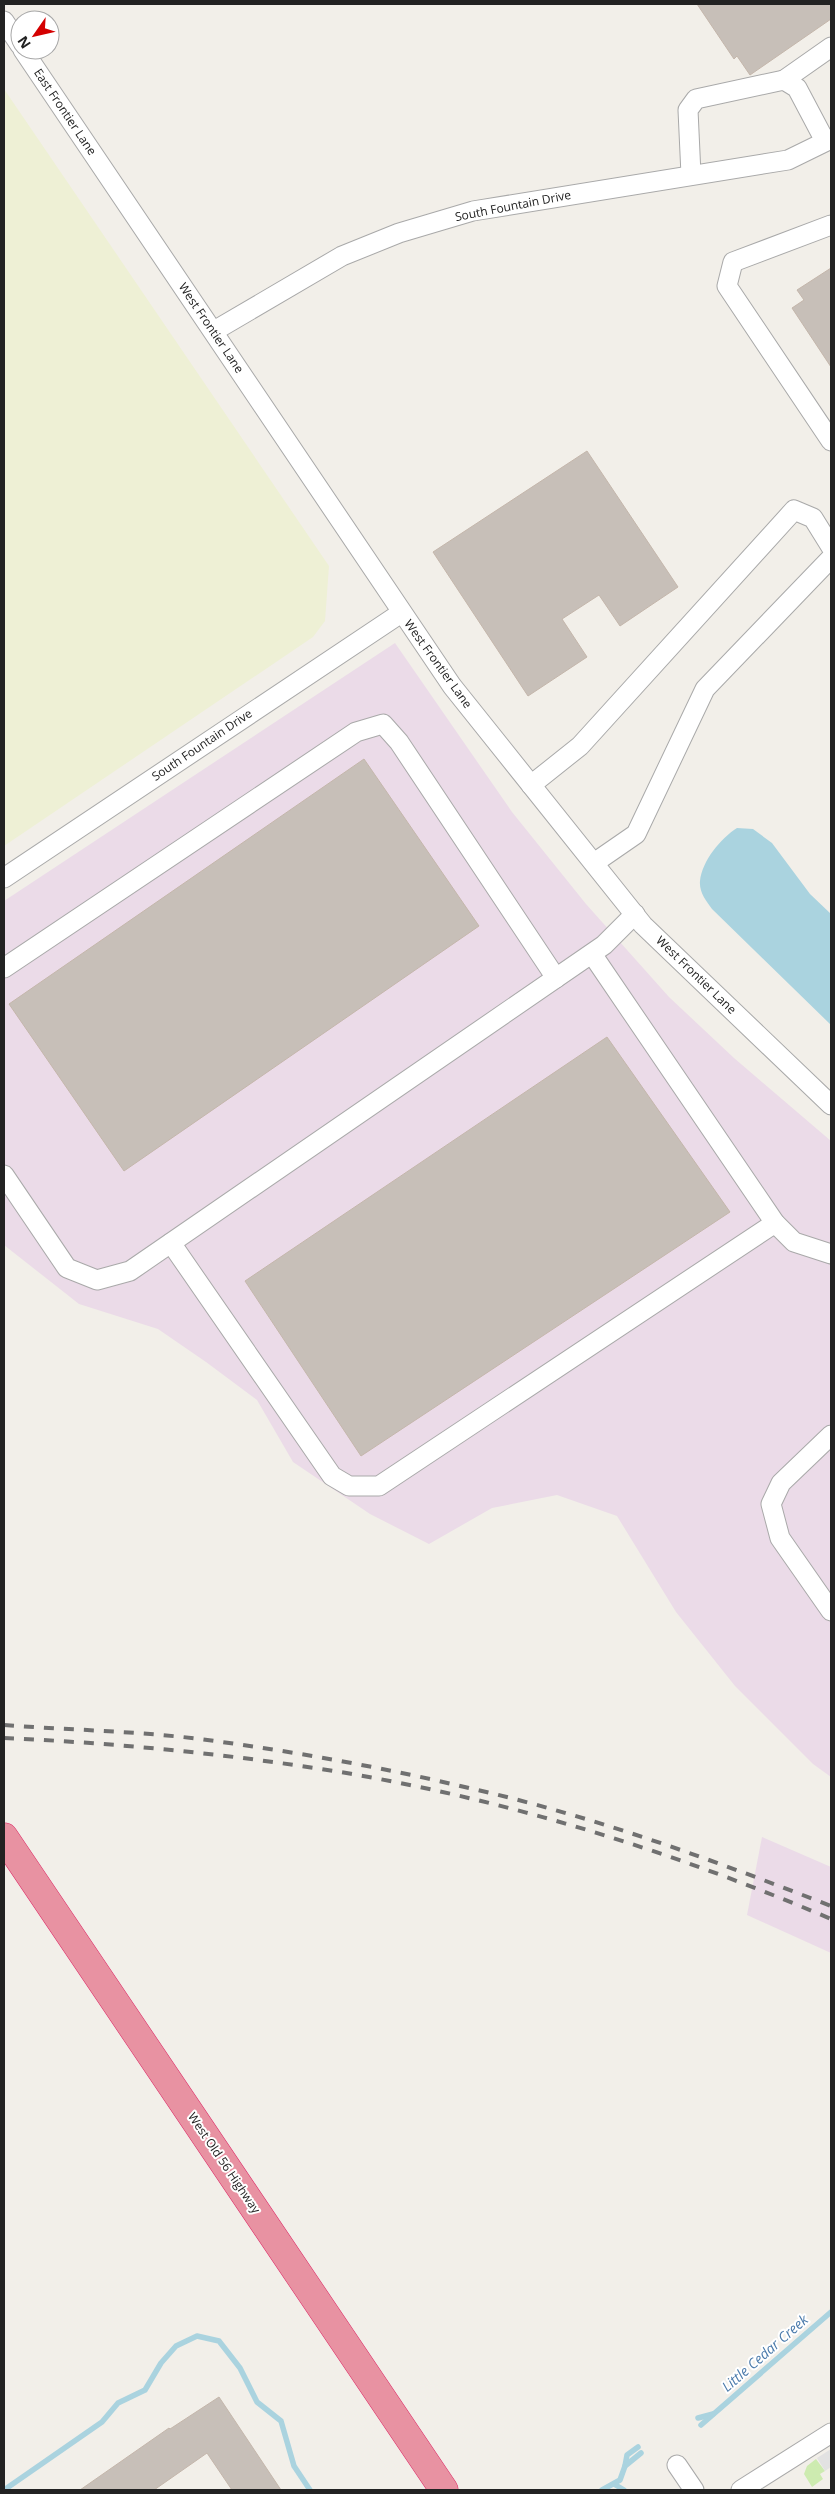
<svg xmlns="http://www.w3.org/2000/svg" width="835" height="2494" font-family="'Open Sans',sans-serif">
	<rect width="100%" height="100%" fill="#f2efe9"/>
	<g fill="#ebdbe8">
		<path d="M395 643 512 812 586 904 669 997 734 1058 831 1141V1777L813 1764 735 1686 676 1612 617 1516 557 1495 492 1508 429 1544 370 1514 293 1462 257 1400 206 1362 158 1329 79 1304 4 1245V901Z"/>
		<path d="M762 1837 831 1867V1953L747 1915Z"/>
	</g>
	<path fill="#eef0d5" d="M4 89 329 566 325 621 313 637 4 846Z"/>
	<path fill="#cdebb0" d="M816 2459 825 2471 820 2474 823 2479 812 2487 804 2474 807 2466Z"/>
	<path fill="#e2e2e2" d="M831 2449V2467L825 2471 817 2458Z"/>
	<path fill="#aad3df" d="M737 828 753 829 772 843 810 894 831 914V1025L712 909C706 901 699 892 700 881 702 861 721 838 737 828Z"/>
	<g fill="none" stroke-linecap="round" stroke-linejoin="round">
		<g stroke="#aad3df" stroke-width="5.5">
			<path d="M698 2418 713 2414"/>
			<path d="M701 2425 831 2312"/>
			<path d="M625 2466 627 2455 638 2447"/>
			<path d="M614 2484 624 2490"/>
			<path d="M4 2490 102 2422 118 2403 145 2390 161 2363 176 2346 197 2336 219 2341 240 2368 257 2402 281 2421 294 2466 310 2490"/>
			<path d="M602 2490 620 2480 625 2466 641 2453"/>
		</g>
	</g>
	<g fill="#c7bfb8" stroke="#c4b6ab">
		<path d="M697 4H831V19L750 75 737 56 734 59Z"/>
		<path d="M831 268V367L792 308 804 300 797 290Z"/>
		<path d="M587 451 678 587 620 626 599 595 562 619 587 657 528 696 433 552Z"/>
		<path d="M364 759 479 926 124 1171 9 1004Z"/>
		<path d="M607 1037 730 1212 361 1456 245 1281Z"/>
		<path d="M219 2397 281 2490H232L207 2453 154 2490H80L169 2428 170 2429Z"/>
	</g>
	<g fill="none" stroke-linecap="round" stroke-linejoin="round">
		<g stroke="#a9a9a9" stroke-width="21">
			<g id="minor">
				<path d="M4 21 20 45"/>
				<path d="M23 50 452 686 643 925 831 1105"/>
				<path d="M784 80 831 47"/>
				<path d="M691 175 688 110 696 99 784 80 797 88 825 141"/>
				<path d="M831 225 733 262 727 286 831 441"/>
				<path d="M214 331 342 256 399 233 473 211 788 160 831 139"/>
				<path d="M531 785 580 746 794 510 813 518 831 547"/>
				<path d="M594 863 636 834 705 689 831 558"/>
				<path d="M4 878 401 613"/>
				<path d="M592 954 775 1223 794 1242 831 1254"/>
				<path d="M4 968 356 732 383 724 399 742 556 978"/>
				<path d="M4 1175 67 1268 97 1280 130 1271 604 945 635 914"/>
				<path d="M171 1243 332 1476 349 1486H379L775 1223"/>
				<path d="M831 1435 781 1483 771 1504 780 1538 831 1611"/>
				<path d="M677 2465 694 2490"/>
				<path d="M741 2490 831 2433"/>
			</g>
		</g>
		<g stroke="#dc2a67" stroke-width="29">
			<path id="highway" d="M4 1837 444 2490"/>
		</g>
		<use href="#minor" stroke="#fff" stroke-width="19"/>
		<use href="#highway" stroke="#e892a2" stroke-width="28"/>
		<g stroke="#707070" stroke-width="4" stroke-dasharray="10 10" stroke-linecap="butt">
			<path d="M4 1725C69 1730 135 1731 200 1739 291 1751 381 1767 469 1788 593 1816 713 1860 831 1906"/>
			<path d="M4 1738C116 1743 229 1754 340 1772 509 1800 674 1852 831 1919"/>
		</g>
	</g>
	<g text-anchor="middle" stroke-width="4" stroke-linejoin="round" paint-order="stroke">
		<g font-size="12" fill="#222" stroke="#fff">
			<text transform="translate(65 112) rotate(56)" y="4">East Frontier Lane</text>
			<text transform="translate(513 206) rotate(-11)" y="4">South Fountain Drive</text>
			<text transform="translate(211 328) rotate(56)" y="4">West Frontier Lane</text>
			<text transform="translate(438 664) rotate(54)" y="4">West Frontier Lane</text>
			<text transform="translate(202 745) rotate(-34)" y="4">South Fountain Drive</text>
			<text transform="translate(696 975) rotate(44)" y="4">West Frontier Lane</text>
			<text transform="translate(224 2163) rotate(56)" y="4">West Old 56 Highway</text>
		</g>
		<g font-size="14" font-style="italic" fill="#4a7aab" stroke="#fff">
			<text transform="translate(765 2353) rotate(-41)" y="5">Little Cedar Creek</text>
		</g>
	</g>
	<rect width="835" height="2494" fill="none" stroke="#222222" stroke-width="10"/>
	<g transform="translate(35 35) rotate(236)"><circle r="24" fill="#ffffff" stroke="#a7a7a7"/>
	<path d="M0-4L9 19L0 12L-9 19Z" fill="#d40000"/>
	<text y="-8" font-size="14" font-weight="bold" text-anchor="middle" fill="#222222">N</text>
	</g>
</svg>
